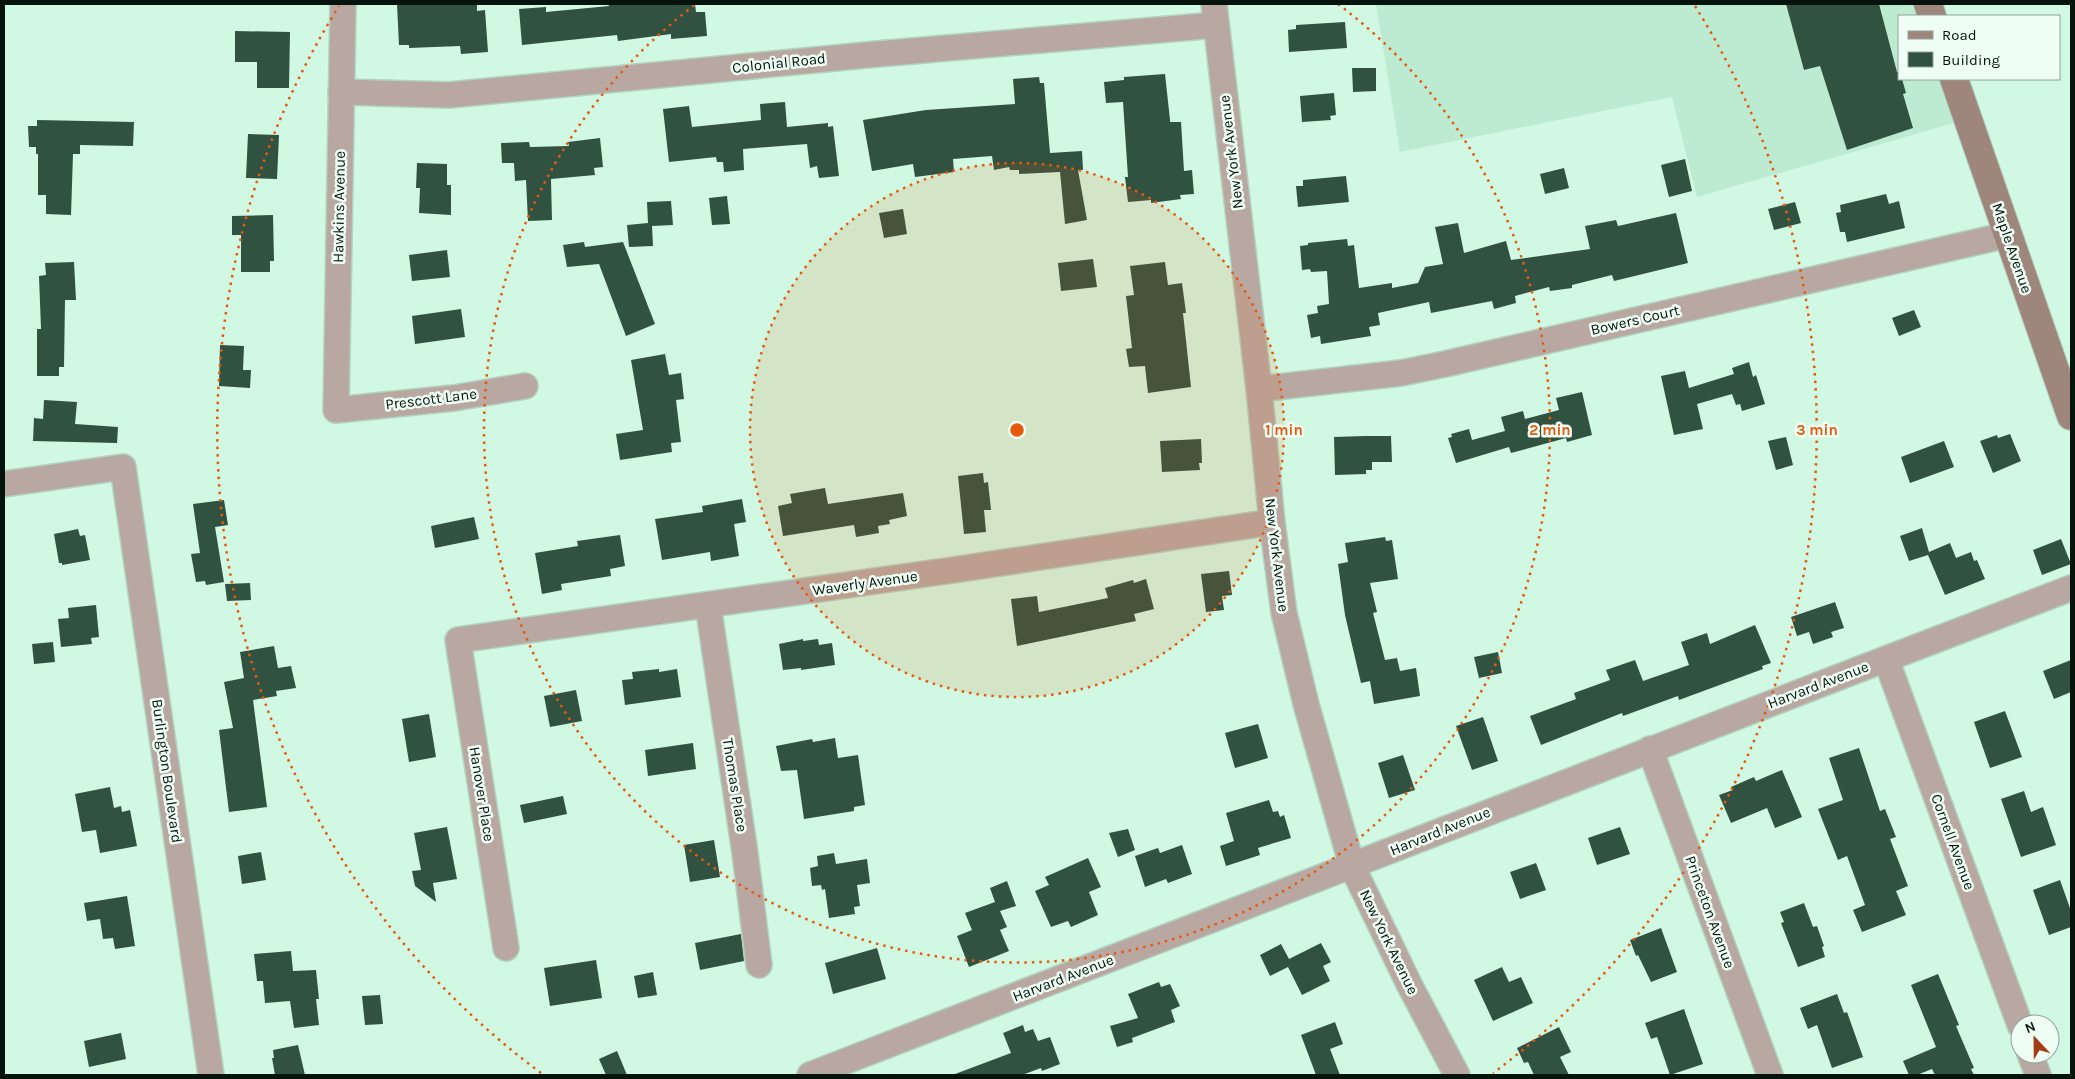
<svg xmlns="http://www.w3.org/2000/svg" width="2075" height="1079" font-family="Karla,sans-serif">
	<rect width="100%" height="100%" fill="#d1f8e2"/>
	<path fill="#bdebd1" d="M1376 4H1932L1937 16H1899V79H1958L1971 118 1697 197 1672 97 1400 152Z"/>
	<g fill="#315241">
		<path d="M397 4H477V11L485 10 488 52 461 54 460 46 409 48V45H399Z"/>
		<path d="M608 4H695L696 12H705L707 36 671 39V34L618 41 617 35 522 45 519 9 546 7V12L609 6Z"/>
		<path d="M1786 4H1879L1897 72H1899V79H1902L1906 93 1903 94 1913 128 1847 150 1820 66 1804 70Z"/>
		<path d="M1345 22 1347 48 1289 52 1288 30 1296 29V25Z"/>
		<path d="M235 31 290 32 289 88H257V62H235Z"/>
		<path d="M1352 68H1376V91L1353 92Z"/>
		<path d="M1165 74 1170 120V122H1181L1184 171 1192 170 1194 194 1180 195 1181 199 1151 203V200L1128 202 1125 177H1128L1123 102 1106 103 1104 82 1124 80V77Z"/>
		<path d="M1039 77 1040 83H1044L1050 153 1082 151 1083 170H1078L1087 220 1065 224 1060 172 1019 174V170H1010L1009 167 994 170 992 156 953 159 954 172 915 177 913 164 872 171 863 120 926 110 1015 104 1013 79Z"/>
		<path d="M1334 93 1336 115 1330 116 1331 120 1302 122 1300 96Z"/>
		<path d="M785 102 787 127 828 123V127L833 126 839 176 819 178 817 166 810 168 807 144 743 149 744 170 724 172 723 162H717L716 157 669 162 663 109 689 106 692 127 761 120 760 104Z"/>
		<path d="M37 120 134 122 133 146 80 145V154H73L71 215 46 214V195H38V154H36V147H29L28 126H37Z"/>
		<path d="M248 134 279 135 277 179 246 178Z"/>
		<path d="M600 138 603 167 594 168 595 175 551 179 552 220 528 221 526 180 515 181 514 163H502L501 143 529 142 530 147 569 146 568 142Z"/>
		<path d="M1685 159 1692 191 1669 197 1661 165Z"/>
		<path d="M417 163 447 164V185H451V215L419 213 420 188H416Z"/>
		<path d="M1564 168 1569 188 1545 194 1540 174Z"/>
		<path d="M1346 176 1349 202 1298 207 1296 186H1303V180Z"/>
		<path d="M1886 194 1889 204 1899 201 1905 228 1847 242 1845 232H1840L1836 213 1841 212 1840 205Z"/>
		<path d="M727 196 730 224 712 225 709 198Z"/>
		<path d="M671 201 673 225 652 226 653 246 629 247 627 225 648 223 647 202Z"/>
		<path d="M1795 202 1801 223 1774 230 1768 209Z"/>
		<path d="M903 209 907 234 884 238 879 213Z"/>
		<path d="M1676 213 1688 263 1614 281 1612 275 1572 285V288L1550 291 1549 287 1515 296 1516 303 1494 309 1492 301 1431 313 1429 302 1378 313 1380 325 1369 327 1371 336 1321 344 1320 336 1311 338 1307 315 1318 313 1317 306 1329 304 1327 271 1311 272 1310 269 1302 270 1300 246 1308 245V243L1347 239 1348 246 1354 245 1359 288 1392 283V288L1418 283 1425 267 1443 264 1435 227 1458 223 1464 253 1506 241 1511 260 1590 249 1585 226 1616 220 1618 226Z"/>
		<path d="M273 215 274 261H270V272H241V235H232V216Z"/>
		<path d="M584 242 585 247 623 242 655 324 626 336 599 264 567 267 563 245Z"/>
		<path d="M447 250 450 277 412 281 409 255Z"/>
		<path d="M1093 259 1097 287 1061 291 1058 263Z"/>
		<path d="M74 262 76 300H65L64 367H59V376H37V329H41L39 276 46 275 45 263Z"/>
		<path d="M1165 262 1168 285 1182 283 1186 313H1183L1191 387 1148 393 1145 366 1129 367 1126 349 1132 348 1126 296 1134 295 1130 266Z"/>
		<path d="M461 309 465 337 415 344 412 316Z"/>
		<path d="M1914 310 1921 327 1899 336 1892 318Z"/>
		<path d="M220 345 244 346 243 370H251L250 388 219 386Z"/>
		<path d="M665 354 669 375 681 373 684 399 676 400 681 442 671 443 672 452 620 460 616 434 643 430 631 360Z"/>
		<path d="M1749 362 1753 377 1756 375 1765 404 1742 411 1740 404 1736 405 1732 394 1697 404 1703 429 1674 435 1661 376 1685 371 1689 388 1734 374 1732 368Z"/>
		<path d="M1582 392 1592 435 1567 442 1566 438 1511 453 1509 447 1456 463 1448 438 1452 437 1451 434 1469 429 1472 440 1505 431 1501 417 1523 411 1525 419 1559 410 1556 398Z"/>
		<path d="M44 400 77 402 75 424 118 427 117 443 33 441 34 418 43 419Z"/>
		<path d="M2010 434 2021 461 1993 473 1980 441 1997 435 1998 438Z"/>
		<path d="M1365 436H1391L1392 462H1372V470H1366V474L1335 475 1334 437Z"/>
		<path d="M1786 437 1793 465 1776 470 1768 441Z"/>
		<path d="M1201 439 1202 463H1199L1200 470 1162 472 1160 441Z"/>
		<path d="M1944 441 1954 467 1910 483 1901 457Z"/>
		<path d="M983 473 984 483 988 482 991 510H984L986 532 964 534 958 476Z"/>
		<path d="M825 488 828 504 903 493 907 516 889 520 890 524 878 526 879 533 856 537 854 525 783 536 778 506 792 503 790 494Z"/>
		<path d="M742 499 746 522 734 524 739 556 711 561 710 552 662 560 655 519 703 512 702 506Z"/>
		<path d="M224 500 228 525 215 527 224 582 206 585 205 581 196 582 191 554 200 553 193 504Z"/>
		<path d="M474 517 479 539 435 548 431 526Z"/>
		<path d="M1922 528 1929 552 1950 543 1956 558 1971 552 1974 561 1977 560 1985 579 1945 595 1928 555 1909 561 1900 536Z"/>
		<path d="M78 529 80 536 85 535 90 560 62 565V563H59L54 534Z"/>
		<path d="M620 535 625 566 610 569 611 576 561 584 562 590 542 594 535 553 578 546 577 541Z"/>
		<path d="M1385 537 1386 541 1392 540 1398 579 1370 583 1377 612 1373 613 1385 660 1397 658 1400 671 1416 668 1420 696 1374 704 1370 681 1361 683 1345 615 1338 564 1348 562 1345 543Z"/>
		<path d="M2061 539 2071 564 2042 575 2033 550Z"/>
		<path d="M1229 571 1232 595 1222 596 1224 610 1206 612 1201 574Z"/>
		<path d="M1146 579 1154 609 1134 614 1136 621 1017 646 1011 599 1037 596 1039 612 1108 598 1105 588 1133 580 1134 583Z"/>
		<path d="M250 583 251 600 227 601 225 584Z"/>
		<path d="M1835 602 1844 628 1831 632 1833 637 1813 644 1809 632 1797 636 1791 617Z"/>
		<path d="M96 605 99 637 91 638 92 644 61 647 58 619 69 618 68 608Z"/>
		<path d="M1755 625 1771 663 1762 666 1763 669 1679 700 1678 696 1623 716 1622 713 1541 745 1530 716 1576 699 1574 693 1610 680 1606 670 1635 660 1643 681 1689 665 1681 642 1707 633 1710 644Z"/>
		<path d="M803 639V641L818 639 819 645 832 643 835 665 801 670V668L783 670 779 644Z"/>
		<path d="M53 642 55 662 34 664 32 644Z"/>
		<path d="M274 646 278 668 291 666 296 688 276 691 277 696 253 700 267 807 229 812 219 730 233 728 224 682 244 678 240 652Z"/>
		<path d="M1498 652 1502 673 1479 678 1474 657Z"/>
		<path d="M2071 660V692L2054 699 2043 671Z"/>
		<path d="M659 669V672L677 669 681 697 625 705 622 680 633 679 632 672Z"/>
		<path d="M576 690 582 721 550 727 544 696Z"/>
		<path d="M2005 711 2022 757 1990 768 1974 722Z"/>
		<path d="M429 714 436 757 409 762 402 719Z"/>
		<path d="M1483 717 1498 761 1472 770 1456 726Z"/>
		<path d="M1258 724 1268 758 1235 768 1225 733Z"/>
		<path d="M835 738 838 758 858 755 865 805 854 807V811L804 819 797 770 781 771 776 746 812 739 813 742Z"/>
		<path d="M693 743 696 769 648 776 645 750Z"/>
		<path d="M1859 748 1880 811 1885 809 1896 837 1890 839 1908 886 1896 891 1906 915 1862 932 1853 910 1865 905 1847 856 1838 860 1818 809 1843 800 1829 758Z"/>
		<path d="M1403 755 1415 790 1389 798 1378 763Z"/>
		<path d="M1782 770 1802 817 1775 828 1767 808 1731 823 1719 795 1733 790 1731 787 1754 777 1756 781Z"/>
		<path d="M110 787 114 808 121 806 122 812 130 810 137 846 100 853 96 830 82 832 75 794Z"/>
		<path d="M2024 791 2031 812 2043 807 2056 845 2021 857 2001 799Z"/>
		<path d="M563 796 567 814 524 823 520 805Z"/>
		<path d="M1269 800 1273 812 1278 811 1280 817 1284 815 1291 838 1258 848 1260 855 1226 866 1220 846 1234 841 1226 813Z"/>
		<path d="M447 827 457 879 433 883 436 902 415 886 412 871 421 870 414 833Z"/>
		<path d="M1620 827 1630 854 1597 865 1588 838Z"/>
		<path d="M1128 829 1135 850 1118 857 1109 833Z"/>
		<path d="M714 840 720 877 690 882 684 845Z"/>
		<path d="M1182 845 1192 874 1168 883 1166 879 1145 887 1135 856 1158 848 1160 853Z"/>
		<path d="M261 852 266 880 242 884 238 856Z"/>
		<path d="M834 853 836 864 867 859 870 883 857 885 860 906 854 907 855 914 829 918 825 889 822 890 821 885 812 886 810 868 818 866 817 856Z"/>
		<path d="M1088 858 1101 887 1089 892 1098 915 1071 927 1068 921 1051 927 1035 891 1049 885 1045 877Z"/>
		<path d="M1536 863 1546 890 1520 899 1510 872Z"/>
		<path d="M2060 880 2071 911V927L2049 935 2033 890Z"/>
		<path d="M1007 881 1016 906 1000 911 1007 927 1000 930 1009 951 969 967 957 936 972 930 965 913 995 902 990 888Z"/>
		<path d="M127 896 135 946 115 949 113 938 103 939 100 919 87 921 84 903Z"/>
		<path d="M1804 903 1813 927 1817 926 1824 946 1822 947 1825 957 1798 967 1781 923 1784 922 1780 912Z"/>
		<path d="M1661 928 1677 972 1651 982 1638 955 1636 956 1630 940Z"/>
		<path d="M741 934 744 961 700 970 695 943Z"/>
		<path d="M1321 943 1331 962 1323 966 1330 981 1302 995 1288 967 1270 976 1260 955 1281 944 1289 959Z"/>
		<path d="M877 948 886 979 833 994 825 963Z"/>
		<path d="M291 951 293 971 316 970 319 999H316L319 1025 294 1028 290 1001 265 1003 263 981H257L254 954Z"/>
		<path d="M596 960 602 998 550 1006 544 968Z"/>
		<path d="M1502 967 1509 982 1521 977 1533 1003 1493 1021 1474 980Z"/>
		<path d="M653 972 657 995 638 998 634 976Z"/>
		<path d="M1938 974 1959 1025 1956 1026 1974 1068 1971 1069 1974 1075H1935L1932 1069 1917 1075H1909L1903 1061 1936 1047 1911 985Z"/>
		<path d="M1159 982 1161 987 1170 984 1180 1006 1171 1010 1175 1022 1132 1038 1133 1042 1117 1047 1110 1026 1138 1018 1128 994Z"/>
		<path d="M1837 994 1844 1013 1847 1012 1863 1057 1832 1068 1817 1025 1808 1029 1800 1008Z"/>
		<path d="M380 995 383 1024 365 1025 362 996Z"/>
		<path d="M1684 1009 1703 1064 1670 1075 1657 1037 1651 1039 1645 1023Z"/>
		<path d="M1335 1022 1343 1044 1330 1049 1340 1075H1316L1301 1035Z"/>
		<path d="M1023 1025 1025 1032 1033 1029 1038 1041 1050 1037 1060 1064 1042 1071 1041 1068 1022 1075H956L955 1074 1011 1053 1003 1033Z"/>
		<path d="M1559 1027 1571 1052 1560 1057 1569 1075H1534L1528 1062 1524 1063 1517 1048Z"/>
		<path d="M121 1033 126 1059 89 1067 84 1041Z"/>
		<path d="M298 1045 305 1075H275L272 1058H274L273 1050Z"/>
		<path d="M617 1051 627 1075H606L599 1059Z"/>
	</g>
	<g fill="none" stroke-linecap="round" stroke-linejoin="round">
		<g stroke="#b1d3c0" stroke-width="28">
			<g id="street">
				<path d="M343 4 336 410 454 398 525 386"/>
				<path d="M1214 4 1259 389 1272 522 1284 613 1306 704 1352 866 1409 984 1457 1075"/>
				<path d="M341 92 449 95 877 54 1216 25"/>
				<path d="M1259 389 1401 373 1445 364 2007 235"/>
				<path d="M4 484 123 467 211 1075"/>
				<path d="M708 605 745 853 759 965"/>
				<path d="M1886 659 2020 1025"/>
				<path d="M1650 749 1770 1075"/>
				<path d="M506 948 458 640 960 569 1272 522"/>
				<path d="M2030 1054 2038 1075"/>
				<path d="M810 1075C1230 913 1650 749 2071 588"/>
			</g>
		</g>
		<g stroke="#b1d3c0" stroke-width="30">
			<g id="secondary">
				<path d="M1928 4 1932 16"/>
				<path d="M1954 79 2071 416"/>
			</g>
		</g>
		<use href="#street" stroke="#b9a8a2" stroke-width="25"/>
		<use href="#secondary" stroke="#9f867d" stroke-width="28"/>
	</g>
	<circle cx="1017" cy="430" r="267" fill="#e8590c" fill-opacity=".12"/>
	<g fill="none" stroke="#e8590c" stroke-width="2.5" stroke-dasharray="2.5 5">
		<circle cx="1017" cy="430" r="267"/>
		<path d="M1338 4A533 533 0 1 1 696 4"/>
		<path d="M541 1073A800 800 0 0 1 339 6M1695 6A800 800 0 0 1 1493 1073"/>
	</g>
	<g text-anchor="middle" stroke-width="5" stroke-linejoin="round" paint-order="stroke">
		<g font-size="15" fill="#06130c" stroke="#effff6">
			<text transform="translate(779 63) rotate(-6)" y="5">Colonial Road</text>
			<text transform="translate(1231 152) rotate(-97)" y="5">New York Avenue</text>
			<text transform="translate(339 207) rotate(-89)" y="5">Hawkins Avenue</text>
			<text transform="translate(2012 248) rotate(71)" y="5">Maple Avenue</text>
			<text transform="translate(1635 320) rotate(-13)" y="5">Bowers Court</text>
			<text transform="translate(431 399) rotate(-7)" y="5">Prescott Lane</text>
			<text transform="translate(1277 555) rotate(83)" y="5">New York Avenue</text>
			<text transform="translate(865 583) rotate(-8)" y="5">Waverly Avenue</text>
			<text transform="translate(1818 685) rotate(-21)" y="5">Harvard Avenue</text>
			<text transform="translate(167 771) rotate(82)" y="5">Burlington Boulevard</text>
			<text transform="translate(735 785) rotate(81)" y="5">Thomas Place</text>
			<text transform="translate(482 794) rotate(81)" y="5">Hanover Place</text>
			<text transform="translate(1440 831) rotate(-22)" y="5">Harvard Avenue</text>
			<text transform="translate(1953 842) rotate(70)" y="5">Cornell Avenue</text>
			<text transform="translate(1710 912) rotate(70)" y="5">Princeton Avenue</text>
			<text transform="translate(1389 942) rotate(64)" y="5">New York Avenue</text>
			<text transform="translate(1063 978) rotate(-21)" y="5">Harvard Avenue</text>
		</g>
	</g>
	<circle cx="1017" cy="430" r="8" fill="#e8590c" stroke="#effff6" stroke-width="2.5"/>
	<g font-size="15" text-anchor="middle" font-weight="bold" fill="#e8590c" stroke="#effff6" stroke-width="5" stroke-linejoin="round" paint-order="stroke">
		<text x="1284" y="435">1 min</text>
		<text x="1550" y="435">2 min</text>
		<text x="1817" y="435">3 min</text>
	</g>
	<rect width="2075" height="1079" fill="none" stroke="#06130c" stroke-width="10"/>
	<rect x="1898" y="15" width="162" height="65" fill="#effff6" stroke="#92a198"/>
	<rect x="1908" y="31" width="25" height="8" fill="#9f867d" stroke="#92a198"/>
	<text x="1942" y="40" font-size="15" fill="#06130c">Road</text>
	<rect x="1908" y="52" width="25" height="15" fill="#315241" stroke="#92a198"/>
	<text x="1942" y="65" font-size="15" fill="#06130c">Building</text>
	<g transform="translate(2035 1039) rotate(338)"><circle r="24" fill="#effff6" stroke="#92a198"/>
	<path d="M0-4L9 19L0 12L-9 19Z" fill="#a43e18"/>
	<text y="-8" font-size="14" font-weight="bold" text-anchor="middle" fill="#06130c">N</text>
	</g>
</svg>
